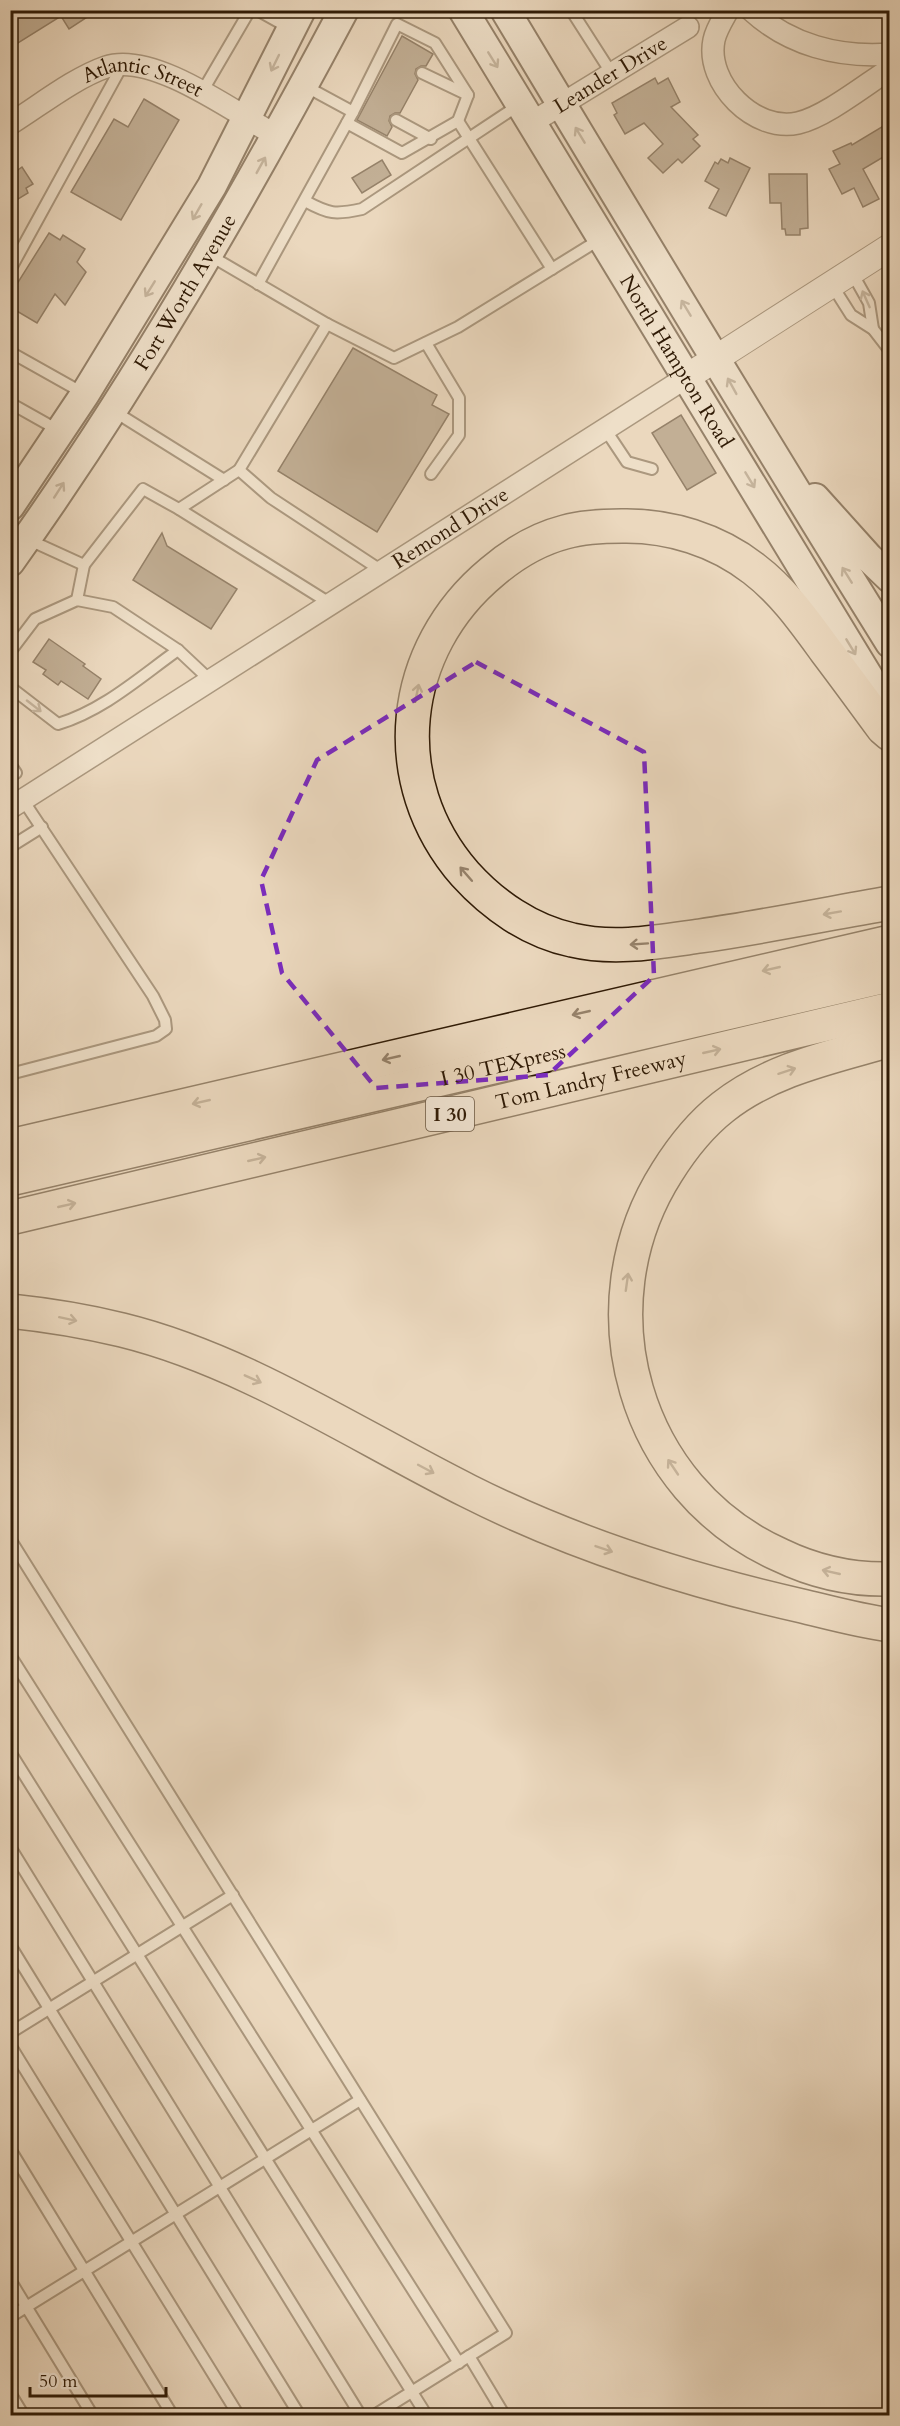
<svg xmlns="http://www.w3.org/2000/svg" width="900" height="2426" font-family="Cardo,serif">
	<rect width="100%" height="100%" fill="#ebd8be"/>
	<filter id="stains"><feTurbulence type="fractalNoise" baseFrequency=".00333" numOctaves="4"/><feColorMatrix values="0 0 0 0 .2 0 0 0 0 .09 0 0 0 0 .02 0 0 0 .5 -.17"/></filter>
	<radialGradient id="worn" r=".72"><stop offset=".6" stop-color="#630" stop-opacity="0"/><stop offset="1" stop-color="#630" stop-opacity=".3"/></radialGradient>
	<g fill="#917d65" stroke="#2f1a05" stroke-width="1.5">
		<path d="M10 10H98L69 29 61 16 10 48Z"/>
		<path d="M402 36 433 54 426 66H421L416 69 415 74 418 80 400 113H395L390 116 389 121 392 127 387 136 357 120Z"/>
		<path d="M655 78 658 84 668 78 680 102 671 107 698 135 693 139 700 146 682 163 678 159 663 173 648 158 663 144 644 123 625 134 614 115 617 113 612 103Z"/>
		<path d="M144 99 179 120 121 220 71 192 114 119 128 127Z"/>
		<path d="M890 122V153L863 169 879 199 863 207 854 188 842 194 829 169 840 164 833 151 851 143 852 145Z"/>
		<path d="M730 158 750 168 726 216 709 208 719 189 705 181 715 162 718 164 721 159 728 163Z"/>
		<path d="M382 160 391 175 362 193 352 178Z"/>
		<path d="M10 164 15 172 22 167 33 184 26 188 28 193 10 204Z"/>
		<path d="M769 174H807L808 228 800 229V235H786L785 229H782L781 203H770Z"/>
		<path d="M49 233 60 240 63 235 85 249 77 262 86 272 65 305 55 294 37 323 10 307V295Z"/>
		<path d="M353 348 437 395 432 405 449 414 377 532 278 471Z"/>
		<path d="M681 415 716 473 687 490 652 433Z"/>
		<path d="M162 533 167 546 237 589 211 629 133 580Z"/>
		<path d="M49 639 85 664 83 666 101 679 88 699 61 681 58 685 43 674 46 670 33 662Z"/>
	</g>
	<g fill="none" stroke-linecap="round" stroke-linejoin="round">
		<g stroke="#5e4a33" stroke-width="14">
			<g id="service">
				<path d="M257 10 291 29"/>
				<path d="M571 10 612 74"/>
				<path d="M422 73 468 95"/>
				<path d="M202 92 250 10"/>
				<path d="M396 120 431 139"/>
				<path d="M458 121 552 269"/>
				<path d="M347 123 402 153 458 121 468 95 435 43 397 24 353 112"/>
				<path d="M305 201C329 214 335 215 362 209L519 105"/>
				<path d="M209 255 327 324 394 358 458 327 602 238"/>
				<path d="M10 270 123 64"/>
				<path d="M851 271 869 303 873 329"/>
				<path d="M258 284 353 112 305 86"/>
				<path d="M832 285 851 315 873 329 890 351"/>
				<path d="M426 343 459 398V435L431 474"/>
				<path d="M10 352 83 393"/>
				<path d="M10 403 58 430"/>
				<path d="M112 410 224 480"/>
				<path d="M605 429 627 462 652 469"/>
				<path d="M239 470 271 498 382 571"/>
				<path d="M179 509 331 604"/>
				<path d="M27 539 84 565 143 489 179 509 239 470 327 324"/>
				<path d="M77 600 84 565"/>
				<path d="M10 652 35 619 77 600 113 607 178 650 211 681"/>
				<path d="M10 687 58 724C104 710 140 677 178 650"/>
				<path d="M10 764 16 773"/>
				<path d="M10 847 42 827"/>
				<path d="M10 1074 156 1036 166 1029 165 1020 153 996 23 800"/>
				<path d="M10 1539 506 2333 373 2416"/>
				<path d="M10 1655 459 2363"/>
				<path d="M10 1752 427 2416"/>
				<path d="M10 1847 361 2416"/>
				<path d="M10 1945 300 2416"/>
				<path d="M10 2033 233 1895"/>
				<path d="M10 2045 239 2416"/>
				<path d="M10 2149 173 2416"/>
				<path d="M10 2280 93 2416"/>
				<path d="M10 2317 360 2100"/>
				<path d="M469 2356 505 2416"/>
				<path d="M10 2393 24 2416"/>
			</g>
		</g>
		<g stroke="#5e4a33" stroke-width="24">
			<g id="minor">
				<path d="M728 10C723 19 716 30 714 40 705 83 755 133 798 123 825 117 865 85 890 69"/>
				<path d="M751 10C789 45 839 58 890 54"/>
				<path id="s1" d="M531 123 688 27"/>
				<path id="s2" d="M10 124C39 106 74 78 106 67 153 51 235 113 277 136"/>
				<path id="s3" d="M10 808 687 377"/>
			</g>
		</g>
		<g stroke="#5e4a33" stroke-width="28">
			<path id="tertiary" d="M687 377 890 247"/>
		</g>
		<g stroke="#2f1a05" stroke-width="32">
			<g id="secondary">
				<path id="s4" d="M463 10 890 712"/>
				<path d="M505 10C632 222 759 433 890 643"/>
				<path d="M815 498 869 558 890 578"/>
				<path d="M10 506 85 394 212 186 301 10"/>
				<path id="s5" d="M10 562C135 387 243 200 344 10"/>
			</g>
		</g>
		<g stroke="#2f1a05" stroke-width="36">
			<g id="motorway">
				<path d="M890 734 883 728C864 702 845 676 826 651 804 621 783 591 754 569 717 540 669 525 622 526 603 526 583 527 565 532 538 539 513 554 492 572 399 649 384 781 465 874 493 905 530 931 572 940 614 950 657 942 700 936 763 927 826 914 890 903"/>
				<path d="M890 1040C832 1057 771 1069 723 1107 700 1125 682 1148 667 1172 581 1307 634 1490 780 1555 813 1571 852 1580 890 1579"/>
				<path d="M10 1146 890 942"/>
				<path id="s6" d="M10 1179 890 975"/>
				<path id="s7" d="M10 1218 890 1009"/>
				<path d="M10 1311C48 1315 85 1321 122 1330 244 1360 356 1435 468 1491 573 1544 687 1580 802 1606 831 1613 860 1621 890 1625"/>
			</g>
		</g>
		<use href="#service" stroke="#f2e6d5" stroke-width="10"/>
		<use href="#minor" stroke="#f2e6d5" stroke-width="21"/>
		<use href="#tertiary" stroke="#f2e6d5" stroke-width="26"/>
		<use href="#secondary" stroke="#f2e6d5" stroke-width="28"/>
		<use href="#motorway" stroke="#ebd8be" stroke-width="33"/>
	</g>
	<defs><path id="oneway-shaft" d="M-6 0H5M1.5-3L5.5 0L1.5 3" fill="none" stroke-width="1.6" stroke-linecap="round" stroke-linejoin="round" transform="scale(1.5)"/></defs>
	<g stroke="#9a8a77">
		<use href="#oneway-shaft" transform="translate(493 60) rotate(58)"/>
		<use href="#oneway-shaft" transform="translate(275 63) rotate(116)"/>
		<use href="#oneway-shaft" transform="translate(580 135) rotate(-121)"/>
		<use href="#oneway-shaft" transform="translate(261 165) rotate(-61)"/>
		<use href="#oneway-shaft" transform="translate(197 212) rotate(120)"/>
		<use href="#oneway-shaft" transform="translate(150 289) rotate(122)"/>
		<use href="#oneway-shaft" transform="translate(866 299) rotate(-114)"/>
		<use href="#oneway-shaft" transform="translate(686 308) rotate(-121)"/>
		<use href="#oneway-shaft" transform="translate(732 386) rotate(-119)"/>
		<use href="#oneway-shaft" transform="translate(750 480) rotate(59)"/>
		<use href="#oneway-shaft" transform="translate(59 490) rotate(-57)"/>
		<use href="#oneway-shaft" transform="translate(847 575) rotate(-122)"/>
		<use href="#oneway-shaft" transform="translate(851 647) rotate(59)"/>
		<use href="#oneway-shaft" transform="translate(34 706) rotate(38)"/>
	</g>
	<g stroke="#96826b">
		<use href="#oneway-shaft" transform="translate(417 693) rotate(-78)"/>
		<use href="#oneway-shaft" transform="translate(466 874) rotate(-131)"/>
		<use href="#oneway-shaft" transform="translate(832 913) rotate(170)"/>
		<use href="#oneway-shaft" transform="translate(639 944) rotate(176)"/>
		<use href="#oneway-shaft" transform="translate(771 969) rotate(167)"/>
		<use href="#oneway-shaft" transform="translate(581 1013) rotate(167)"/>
		<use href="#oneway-shaft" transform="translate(712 1051) rotate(-13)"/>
		<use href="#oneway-shaft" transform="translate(391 1058) rotate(167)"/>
		<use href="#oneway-shaft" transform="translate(787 1071) rotate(-18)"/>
		<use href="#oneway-shaft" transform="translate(201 1102) rotate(167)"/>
		<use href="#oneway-shaft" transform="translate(257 1159) rotate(-13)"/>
		<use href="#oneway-shaft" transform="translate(67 1205) rotate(-13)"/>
		<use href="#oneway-shaft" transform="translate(627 1282) rotate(-82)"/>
		<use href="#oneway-shaft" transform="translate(68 1319) rotate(12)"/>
		<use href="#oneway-shaft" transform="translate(253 1379) rotate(24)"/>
		<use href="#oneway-shaft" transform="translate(673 1467) rotate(-124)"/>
		<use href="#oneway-shaft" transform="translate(426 1469) rotate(28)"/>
		<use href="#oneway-shaft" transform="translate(604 1549) rotate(19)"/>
		<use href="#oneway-shaft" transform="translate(831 1572) rotate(-167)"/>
	</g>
	<path d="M0 0H900V2426H0ZM476 662 644 752 654 976 548 1075 376 1088 282 973 261 880 317 760Z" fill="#ebd8be" fill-opacity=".55" fill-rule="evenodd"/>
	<path fill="none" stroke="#7b2cbf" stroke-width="4.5" stroke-dasharray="12 8" stroke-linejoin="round" d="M476 662 644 752 654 976 548 1075 376 1088 282 973 261 880 317 760Z"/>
	<g text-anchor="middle" stroke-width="5" stroke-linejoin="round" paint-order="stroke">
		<rect fill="#f2e6d5" stroke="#6a5743" stroke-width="1.5" x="426" y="1097" width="48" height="34" rx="4.5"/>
		<g font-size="20" font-weight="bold" fill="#2f1a05">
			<text x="450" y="1121">I 30</text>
		</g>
		<g font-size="21" fill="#2f1a05" stroke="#f2e6d5">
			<text dy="7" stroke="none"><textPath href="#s1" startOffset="93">Leander Drive</textPath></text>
			<text dy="7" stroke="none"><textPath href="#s2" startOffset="150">Atlantic Street</textPath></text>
			<text dy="7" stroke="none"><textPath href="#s5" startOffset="322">Fort Worth Avenue</textPath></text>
			<text dy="7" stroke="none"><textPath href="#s4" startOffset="411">North Hampton Road</textPath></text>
			<text dy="7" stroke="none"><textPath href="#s3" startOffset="522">Remond Drive</textPath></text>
			<text dy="7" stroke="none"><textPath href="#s6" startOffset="506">I 30 TEXpress</textPath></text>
			<text dy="7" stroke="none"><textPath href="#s7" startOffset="597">Tom Landry Freeway</textPath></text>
		</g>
	</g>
	<rect width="900" height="2426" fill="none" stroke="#ebd8be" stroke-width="36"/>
	<rect x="12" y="12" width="876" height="2402" fill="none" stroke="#2f1a05" stroke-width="3"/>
	<rect x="18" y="18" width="864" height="2390" fill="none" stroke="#2f1a05" stroke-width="1.5"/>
	<path d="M30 2387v9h136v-9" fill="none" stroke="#2f1a05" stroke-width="3"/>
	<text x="39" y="2387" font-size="18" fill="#2f1a05" stroke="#f2e6d5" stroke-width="4.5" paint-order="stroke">50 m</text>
	<rect width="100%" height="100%" filter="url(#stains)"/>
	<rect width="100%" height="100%" fill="url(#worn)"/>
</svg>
